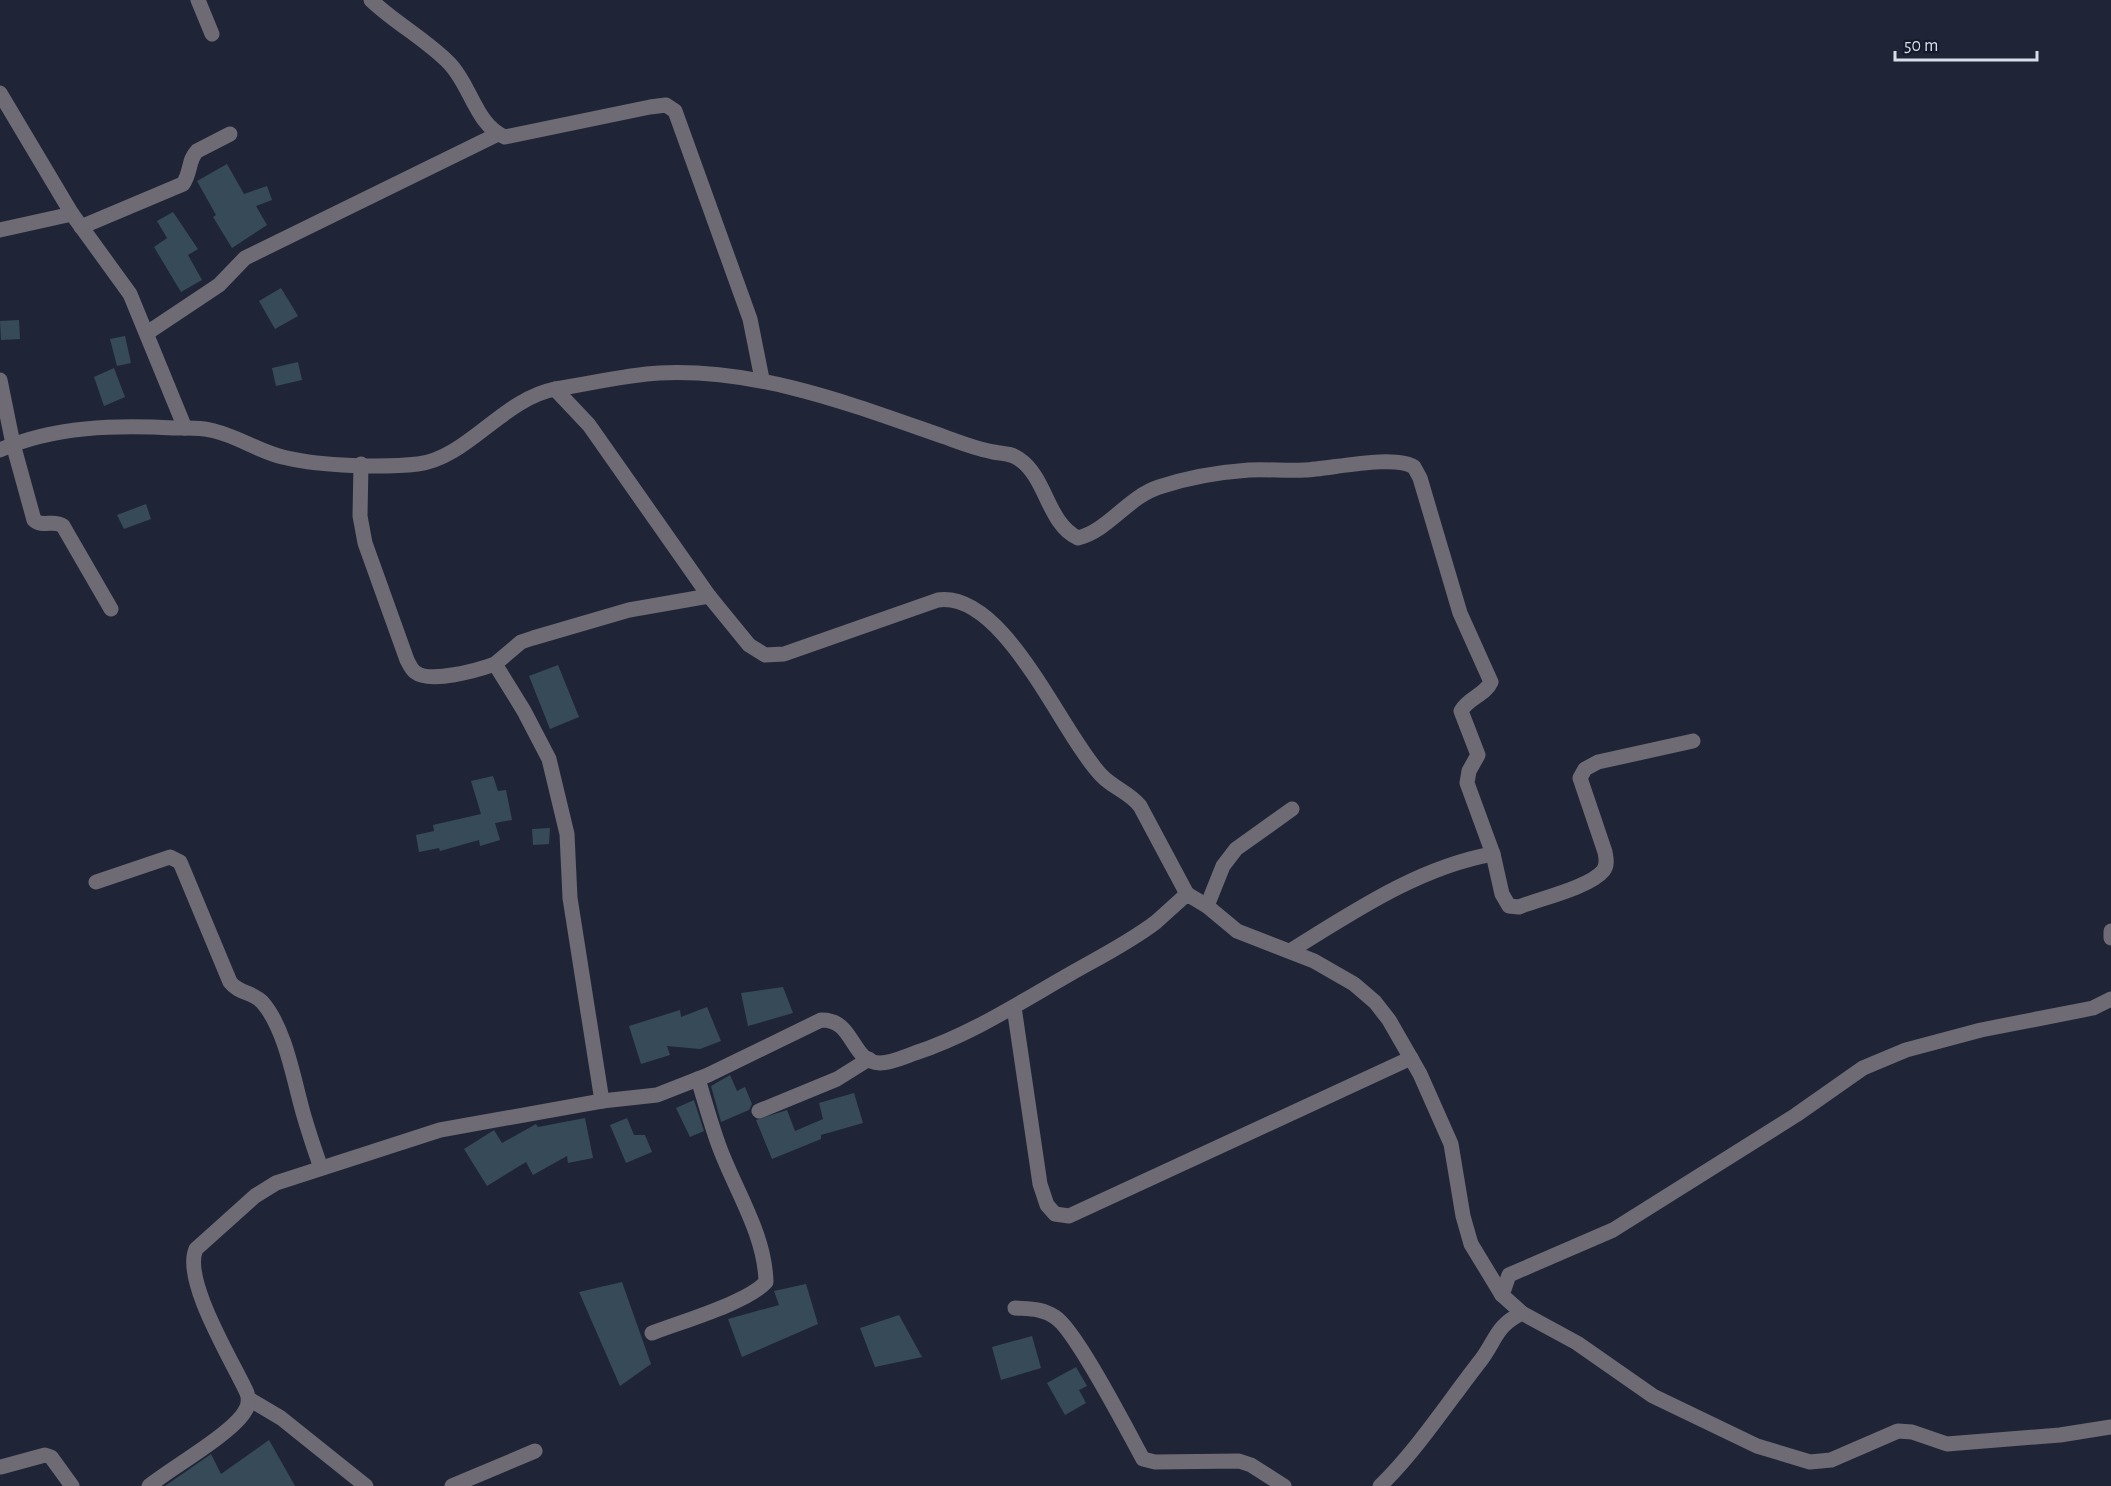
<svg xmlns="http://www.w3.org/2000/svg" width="2111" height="1486" font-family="'Alegreya Sans',sans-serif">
	<rect width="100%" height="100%" fill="#1f2536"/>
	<g fill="#364a57">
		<path d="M227 164 244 194 267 186 272 200 256 206 267 225 232 248 213 217 216 215 197 181Z"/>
		<path d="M173 212 198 249 188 255 202 280 181 292 154 247 167 238 157 221Z"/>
		<path d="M281 288 298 316 275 329 259 301Z"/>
		<path d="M19 320 20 339 1 340 0 321Z"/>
		<path d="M125 336 131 363 117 366 110 339Z"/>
		<path d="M298 362 302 380 276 386 272 368Z"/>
		<path d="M114 368 125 397 104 406 94 377Z"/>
		<path d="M146 504 151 519 124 529 117 515Z"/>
		<path d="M558 665 579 717 550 729 529 676Z"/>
		<path d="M493 776 498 791 506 790 512 820 495 823 500 840 480 846 479 840 440 851 439 848 419 852 416 835 434 831 433 825 481 814 471 781Z"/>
		<path d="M550 828 549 844 533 845 532 829Z"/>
		<path d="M783 987 793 1013 748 1026 741 993Z"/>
		<path d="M707 1007 721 1041 700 1049 667 1046 670 1055 641 1064 629 1026 680 1010 681 1017Z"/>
		<path d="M730 1075 737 1091 745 1087 752 1104 749 1110 721 1122 711 1086Z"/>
		<path d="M854 1093 863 1123 821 1135V1139L772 1159 756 1120 787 1110 795 1131 823 1119 819 1103Z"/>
		<path d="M694 1100 704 1131 690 1137 676 1108Z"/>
		<path d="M585 1118 593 1158 568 1163 567 1156 533 1175 526 1162 487 1186 464 1149 494 1130 502 1143 536 1124 538 1127Z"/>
		<path d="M627 1118 634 1135H645L652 1152 626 1163 610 1125Z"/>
		<path d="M622 1282 651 1364 620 1386 579 1292Z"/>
		<path d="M806 1284 818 1324 742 1357 728 1319 779 1305 774 1291Z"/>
		<path d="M899 1315 922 1357 875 1367 860 1328Z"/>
		<path d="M1032 1336 1041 1368 1001 1380 992 1347Z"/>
		<path d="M1076 1367 1087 1386 1079 1390 1086 1403 1065 1415 1047 1383Z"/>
		<path d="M269 1440 295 1486H165L211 1454 221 1474Z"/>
	</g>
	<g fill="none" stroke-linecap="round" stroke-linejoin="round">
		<g stroke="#6e6b75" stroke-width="15">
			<path d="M198 0 212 34"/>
			<path d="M371 0C395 23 427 40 450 64 471 86 476 125 505 137L650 107 666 105 675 111 750 319 762 379"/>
			<path d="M0 93 72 214 130 294 185 428"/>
			<path d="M81 227 183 184C191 173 188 160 197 151L230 134"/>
			<path d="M0 230 72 214"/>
			<path d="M147 333 219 285 245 258 498 134"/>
			<path d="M0 380 13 444 34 520C43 528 53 519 63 526L111 609"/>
			<path d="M555 389C589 384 625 375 659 373 759 368 853 405 945 437 959 442 974 448 989 451 999 454 1010 452 1019 459 1047 478 1047 523 1078 538 1109 530 1128 497 1159 487 1186 478 1221 472 1249 470 1268 469 1286 471 1305 470 1330 469 1395 454 1414 467L1420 478 1460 613 1491 682C1485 695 1468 698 1461 711L1478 755 1469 771 1467 783 1493 854C1419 867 1353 912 1290 951"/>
			<path d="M0 450C54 426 116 425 174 428 186 428 199 427 210 430 237 435 260 453 287 458 322 466 382 468 418 464 467 458 503 399 555 389L589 425 709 596 749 645 765 655 784 654 938 600C1005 591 1061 733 1101 775 1113 788 1129 792 1140 806L1187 894"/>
			<path d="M361 464 360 516 365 543 407 660C409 664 412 670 415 672 430 684 478 670 495 664L524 711 549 759 567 834 570 898 602 1101"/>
			<path d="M495 664 521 642 533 638 629 610 709 596"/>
			<path d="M1493 854 1502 894 1509 906 1519 907C1539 899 1590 887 1603 871 1608 865 1606 858 1605 852L1580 778 1585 769 1598 762 1693 741"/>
			<path d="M96 882 170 857 180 862 230 982C239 994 254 992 263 1003 286 1030 294 1082 304 1116 309 1133 315 1151 321 1168"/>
			<path d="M1207 906 1223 866 1236 849 1292 809"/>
			<path d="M2111 931V938"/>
			<path d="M1014 1007 1040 1184 1047 1205 1055 1214 1069 1216 1411 1058"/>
			<path d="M759 1111 837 1079 869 1059"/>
			<path d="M1502 1295 1509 1275 1613 1230 1796 1115 1863 1068 1906 1050 1981 1030 2093 1008 2111 999"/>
			<path d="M1015 1308C1029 1309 1042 1308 1055 1317 1076 1330 1128 1432 1143 1459L1155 1462 1239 1461 1251 1465 1284 1486"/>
			<path d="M652 1333C680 1322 747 1303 766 1282 765 1234 735 1190 719 1146 711 1124 705 1102 698 1079"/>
			<path d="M249 1399 281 1418 366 1486"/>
			<path d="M1 1467 45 1455 51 1457 72 1486"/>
			<path d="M149 1486C171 1468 233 1433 245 1411 249 1405 249 1399 247 1393 233 1362 182 1280 196 1249L255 1196 276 1183 440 1130 602 1101 657 1095 708 1075 821 1020C855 1019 850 1062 880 1063 891 1063 904 1057 915 1053 970 1035 1019 1003 1070 974 1098 958 1130 942 1156 922 1166 913 1176 904 1187 894L1207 906 1237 931 1314 961 1354 984 1375 1002 1389 1020 1420 1074 1451 1144 1463 1216 1471 1244 1502 1295 1522 1313 1577 1343 1653 1396 1757 1446 1810 1462 1831 1460 1898 1431 1912 1432 1947 1444 2060 1435 2111 1427"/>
			<path d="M452 1486 535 1451"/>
			<path d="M1380 1486C1418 1449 1448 1402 1481 1360 1497 1338 1496 1326 1522 1313"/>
		</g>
	</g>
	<path d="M1895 51v9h142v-9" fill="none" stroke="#d8dde9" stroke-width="3"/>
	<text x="1904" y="51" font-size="18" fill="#d8dde9" stroke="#151b2c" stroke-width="4.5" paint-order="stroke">50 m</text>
</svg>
